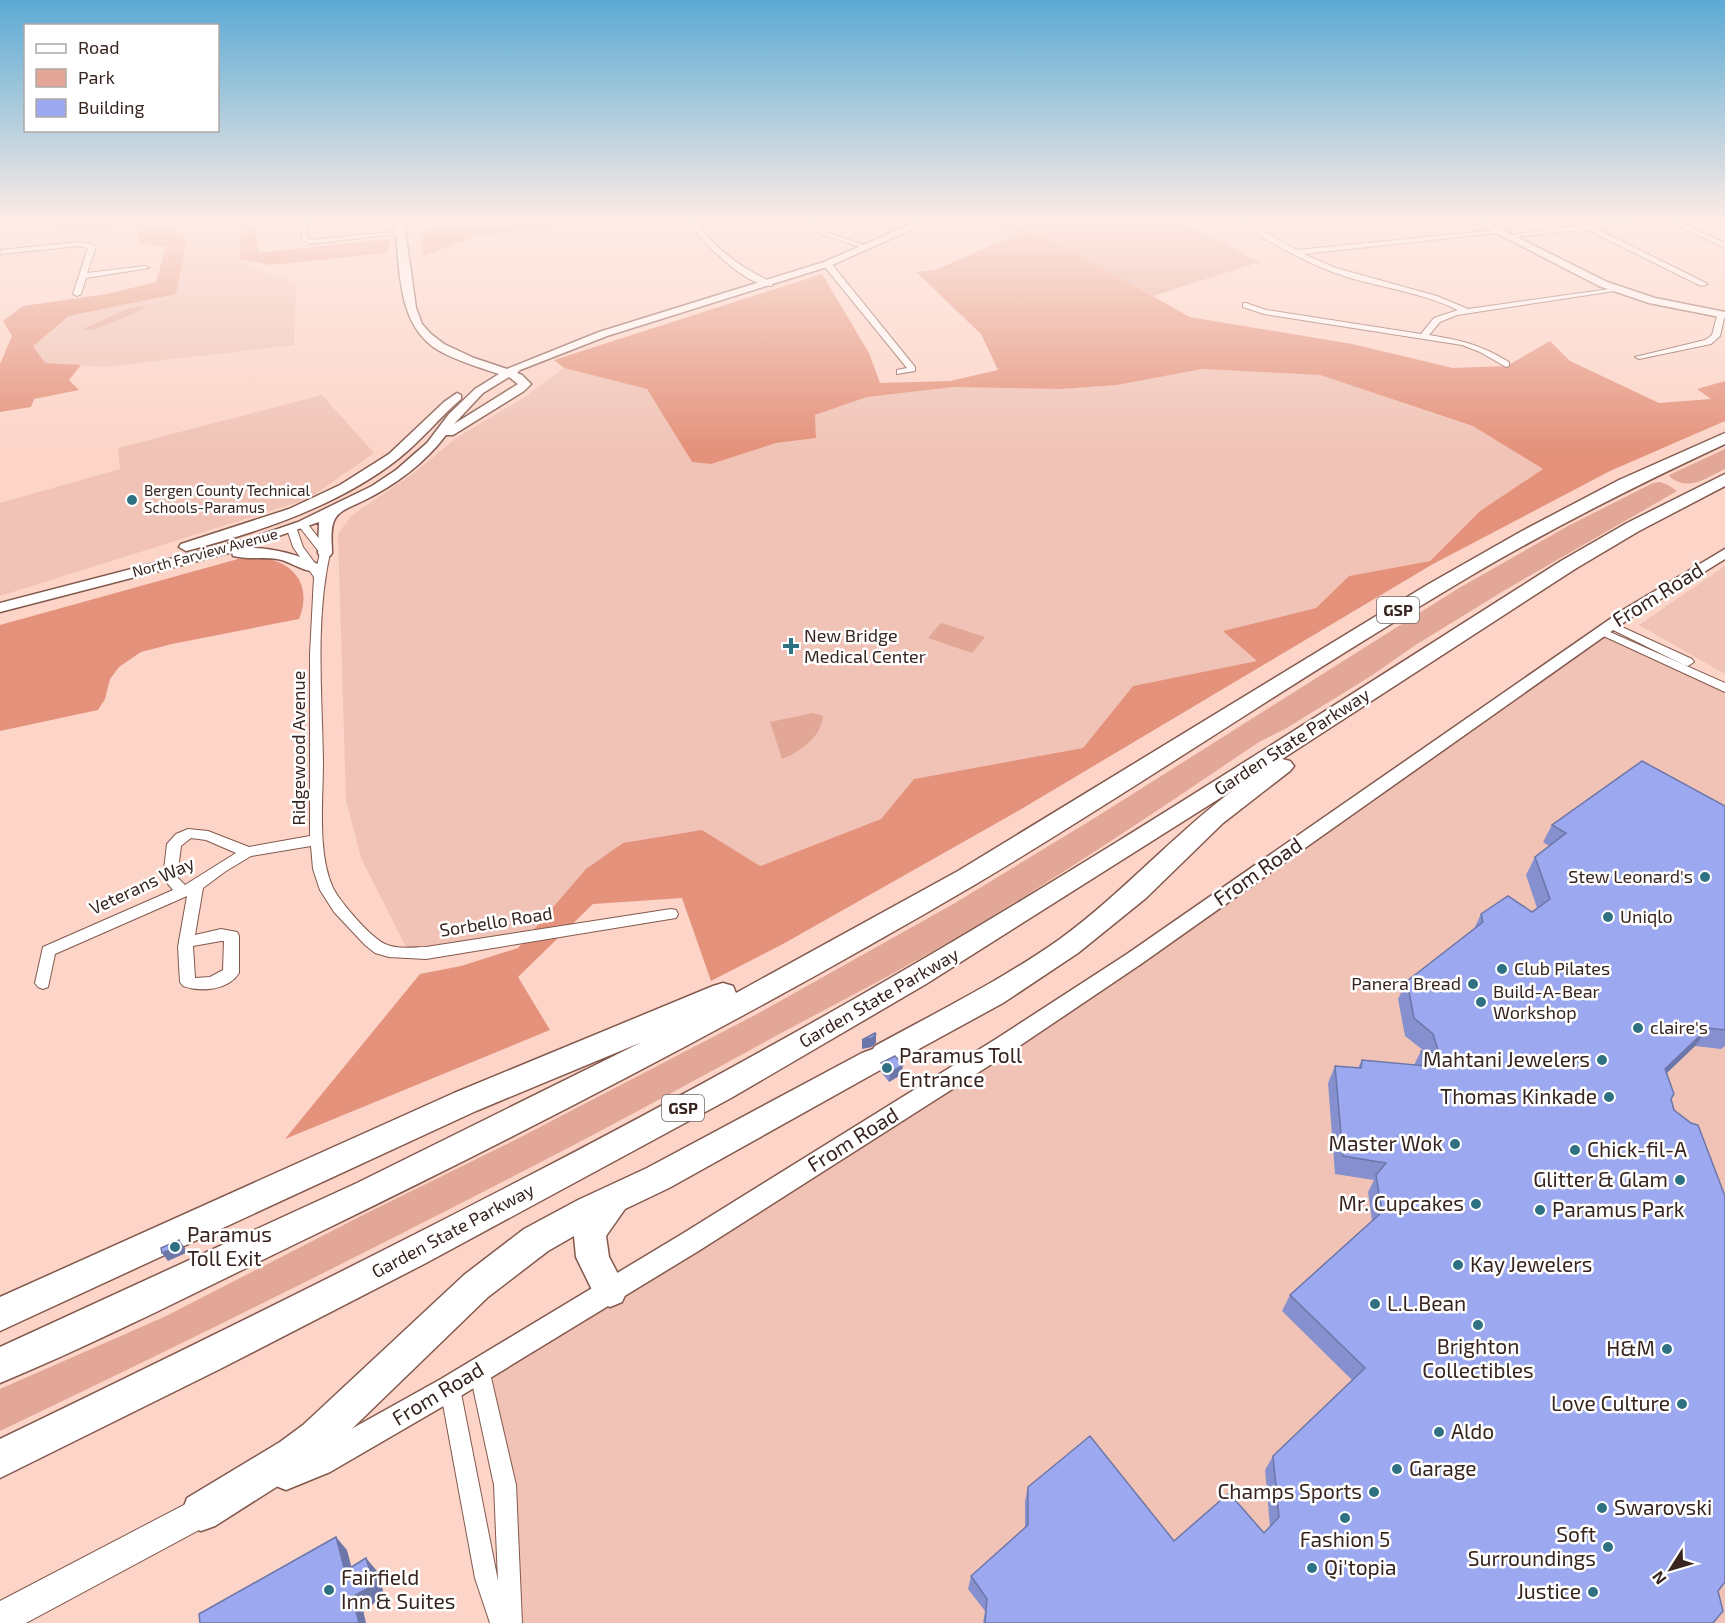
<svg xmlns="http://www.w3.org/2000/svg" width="1725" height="1623" font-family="'Exo 2',sans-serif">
	<rect width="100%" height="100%" fill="#fcd4c8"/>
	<g fill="#f0c3b6">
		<path d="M158 222H241L240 259 260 270 296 284 294 345 105 367 45 363 32 346 69 316 175 294 187 239Z"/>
		<path d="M564 368 647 389 692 462 711 464 776 443 816 438 815 415 867 397 954 387 1060 389 1117 385 1202 369 1320 375 1473 426 1543 469 1480 511 1430 561 1349 576 1316 608 1224 631 1258 661 1133 686 1083 748 914 779 881 819 759 866 702 830 528 937 409 953 361 858 346 800 338 534 351 516 414 473 456 438 523 398Z"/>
		<path d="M322 395 374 453 308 499 0 596V503L120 469 118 448Z"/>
		<path d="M1725 566V674L1639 625Z"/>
		<path d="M1601 631 1725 688V1623H511L508 1572 479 1369 1004 1045Z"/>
	</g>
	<g fill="#e2a796">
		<path d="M998 222H1180L1260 262 1153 296 1054 241Z"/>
		<path d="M141 306 146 308 94 330 83 329 127 309Z"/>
		<path d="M1725 449V469C1706 478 1689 492 1670 477L1669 475Z"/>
		<path d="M1660 482 1668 485 1677 491 1505 590 1414 646 1371 676 1285 729 1259 742C1160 809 1059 877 956 938 896 973 833 1005 772 1038 519 1178 260 1306 0 1431V1389L164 1317 365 1214 517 1139 757 1014 955 903 1093 819 1459 588 1568 526 1653 483Z"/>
		<path d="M941 623 985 637 972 653 928 638Z"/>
		<path d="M813 713 823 716C822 736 800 752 782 759L770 722Z"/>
	</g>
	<g fill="#e4927b">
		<path d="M62 222H158L187 239 176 294 69 316 33 346 45 363 81 365 69 380 79 390 34 399 31 407 0 412V364L12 336 3 321 23 306 107 294 156 282 166 247 139 243 137 226 52 232Z"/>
		<path d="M241 222H256L258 253 390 239 387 253 270 265 240 259Z"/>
		<path d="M471 222H578L579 224 475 236 424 256 420 232 470 225Z"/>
		<path d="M988 222H998L1054 241 1190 317 1352 344 1453 368 1507 366 1550 341 1570 361 1659 403 1711 399 1697 389 1725 381V421L1610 471 1433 564 1018 811 783 944 711 981 682 898 593 904 518 977 550 1030 285 1139 420 974 461 966 518 948 586 869 623 843 702 830 760 866 881 819 914 779 1083 748 1133 686 1257 661 1223 631 1316 608 1349 576 1430 561 1480 511 1543 469 1473 426 1320 375 1202 369 1117 385 1060 389 954 387 867 397 815 415 816 438 776 443 711 464 692 462 647 389 564 368 554 360 822 274 869 353 880 383 950 381 998 370 981 334 916 272 935 270 1020 233Z"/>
		<path d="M238 559C249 559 261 558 272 560 301 568 310 593 299 619L172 644 141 652 119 667 110 679 105 699 98 710 0 731V625Z"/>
	</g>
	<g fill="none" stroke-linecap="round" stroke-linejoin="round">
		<g stroke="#84594d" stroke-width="2">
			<g id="street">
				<path d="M302 222H308V238L311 240 401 231 404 233 310 244 302 239Z"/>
				<path d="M689 222H696C716 250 741 268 772 282V286C745 286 703 243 689 222Z"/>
				<path d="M805 222H813L823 231 872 248 866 249 819 233Z"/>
				<path d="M1239 222H1248L1297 250 1498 230 1496 233 1303 254 1336 268 1437 296 1468 309 1617 288 1621 290 1457 315 1440 322 1429 335C1461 340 1481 345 1509 362V366L1506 367 1480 352 1462 345 1264 314 1243 307V303H1246L1266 310 1421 334 1434 318 1458 310C1423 293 1384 288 1347 277 1312 266 1269 243 1239 222Z"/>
				<path d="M1610 222H1635L1595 228 1708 284 1701 286 1586 229 1505 238 1502 236Z"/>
				<path d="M1670 222H1679L1725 243V248Z"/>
				<path d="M78 242 93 245 96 247 87 273 145 266 149 268 86 278 81 294 77 296 73 294 88 248 78 246 0 254 1 250Z"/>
				<path d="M824 262H830L915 367V371L897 374V370L907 368 824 266Z"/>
				<path d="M1718 312 1725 314 1720 336 1711 344 1639 359 1635 357 1705 340 1712 335Z"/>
				<path d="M303 522 307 523 330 553C315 620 322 693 323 762 323 800 317 853 333 888 341 903 370 937 385 944 397 950 414 947 426 947L671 909 676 910 678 914 676 918 426 959 389 957 375 953 365 945 334 912 320 890 313 869 311 846 251 856 226 871 203 888 195 935 221 929 237 932 239 936V973C228 991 200 992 183 986L180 982 178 947 187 896 55 954 48 987 43 989 38 987 35 983 43 947 173 890 163 878 167 844 176 834 188 829 208 831 249 847 310 836V654L314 577 293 547 287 529 288 527H296L303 547 317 566 320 553 298 525ZM191 838 206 840 236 853 185 885 177 877 181 846ZM221 941H224L223 970 210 977 195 978 193 946Z"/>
				<path d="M1611 622 1692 659 1694 662 1688 666 1684 665 1607 627 1605 625Z"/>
				<path d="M1601 628 1725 683V692L1597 633V629Z"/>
				<path d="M479 1359 486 1362 489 1369 516 1485 522 1623H490L475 1578 440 1388 443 1381 450 1378 457 1381 460 1388 498 1581 494 1485 469 1369 472 1362Z"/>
			</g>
		</g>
		<g stroke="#84594d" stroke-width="3">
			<g id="secondary">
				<path d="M395 222H404L416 308 422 324 431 334 444 344 474 358 507 369 599 332 824 262 916 222H928L830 266 607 336 520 370 517 373 522 375 531 384 524 391 453 435H446C424 464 395 485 363 501 353 506 338 510 334 521 330 529 332 544 332 553L330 556H320L318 553 319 522 244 548C271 547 296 554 320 565L322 568 320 571C308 574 294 564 282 560 266 556 249 560 233 556L232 552 0 612V603L251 538 298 522 372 486 396 470 427 443 449 414 475 389 499 374C478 367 457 361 438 350 396 325 400 265 395 222ZM509 377 518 384 454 424 483 393Z"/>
				<path d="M1475 222H1487L1607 282 1655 298 1725 312V318L1649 303 1599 286Z"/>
				<path d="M457 393 461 395V399C439 418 421 441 398 459 340 505 257 533 186 551L179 547 181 544 289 509 340 485 389 454 444 402Z"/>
				<path d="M1725 549V559L1633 616 1141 964 1012 1051 700 1250 459 1397 330 1472 286 1490 276 1486 272 1476 276 1466 310 1452 441 1379 682 1234 996 1039 1127 954 1623 610Z"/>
			</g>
		</g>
		<g stroke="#84594d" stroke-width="2">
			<path id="primary" d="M201 1496 212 1501 217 1512 212 1523 26 1623H0V1601Z"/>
		</g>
		<g stroke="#84594d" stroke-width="3">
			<g id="highway">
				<path d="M1725 433V444C1626 490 1530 539 1437 596 1281 689 1132 791 976 884 763 1009 544 1123 322 1231 216 1282 108 1338 0 1383V1347L357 1183 642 1042 476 1111 0 1331V1297L454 1093 713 986 723 983 733 986 736 993 958 871 1427 585 1522 531 1619 480Z"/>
				<path d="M1725 474V486L1639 531 1575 569 1282 759 1290 761 1294 766 1290 771 1223 823 1146 898 1078 953 1003 1003 895 1062 884 1066 882 1069 669 1188 625 1209 606 1236 609 1257 627 1291 622 1302 610 1307 598 1302 576 1257 574 1236 548 1251 488 1297 329 1451 306 1468 215 1526 201 1531 187 1526 182 1512 187 1498 280 1442 303 1425 464 1275 524 1229 578 1200 647 1168 862 1053 873 1049 875 1046C937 1012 1002 980 1060 939 1123 893 1174 834 1236 788L926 984 731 1098 426 1263 220 1369 0 1478V1439C273 1307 545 1173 810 1024 1066 880 1313 718 1561 561L1627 523Z"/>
			</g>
		</g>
		<use href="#street" fill="#fff" fill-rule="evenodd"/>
		<use href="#secondary" fill="#fff" fill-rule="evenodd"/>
		<use href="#primary" fill="#fff" fill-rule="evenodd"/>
		<use href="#highway" fill="#fff" fill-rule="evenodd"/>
	</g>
	<g fill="#8690ce">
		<path d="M1725 806V1046L1721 1049 1695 1046 1667 1073 1671 1099 1718 1591 1713 1623H983L985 1611 968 1589 971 1576 1025 1528V1501L1028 1487 1174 1541 1264 1533 1270 1527 1265 1470 1273 1456 1352 1380 1282 1311 1290 1295 1372 1221 1368 1192 1374 1180 1335 1174 1328 1083 1335 1066 1358 1068 1362 1060 1414 1065 1421 1051H1424L1405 1036 1398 999 1407 981 1474 929 1481 914 1532 912 1537 908 1526 875 1535 857 1549 846 1543 842 1552 825Z"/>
		<path d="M881 1063 902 1074 889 1082 881 1072Z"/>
	</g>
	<g fill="#6d76a8">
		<path d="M1708 1028 1695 1046 1652 1087 1665 1069Z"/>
		<path d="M876 1034V1043L872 1047 862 1049V1040Z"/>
		<path d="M903 1065 902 1074 889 1082 890 1073Z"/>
		<path d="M179 1240 185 1248 186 1253 168 1261 162 1253Z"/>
		<path d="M336 1537 347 1550 356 1584 345 1571Z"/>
		<path d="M366 1558 377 1571 385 1597 363 1610 366 1623H359L352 1597Z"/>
	</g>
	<g fill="#9ca8f0" stroke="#6d76a8" stroke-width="1.5">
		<path d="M1642 761 1725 806V1030L1708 1028 1665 1069 1674 1094 1671 1099 1674 1110 1691 1123 1698 1125 1725 1196V1582L1718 1591 1723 1611 1713 1623H985L987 1599 971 1576 1028 1525V1487L1090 1436 1174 1541 1229 1493 1264 1533 1279 1517 1273 1456 1365 1368 1290 1295 1382 1212 1376 1175 1386 1163 1343 1156 1335 1066 1361 1068 1362 1060 1426 1066 1421 1051 1439 1053 1433 1034 1414 1018 1407 981 1483 922 1481 914 1508 896 1532 912 1550 899 1535 857 1566 833 1552 825Z"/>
		<path d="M875 1033 876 1034 872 1038 862 1040Z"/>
		<path d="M895 1056 903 1065 890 1073 881 1063Z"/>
		<path d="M179 1240 180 1245 162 1253 161 1248Z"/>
		<path d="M336 1537 345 1571 366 1558 374 1585 352 1597 359 1623H200L199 1614Z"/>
	</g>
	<linearGradient id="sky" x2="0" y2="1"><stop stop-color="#5aaad4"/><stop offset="0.49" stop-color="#feece6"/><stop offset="1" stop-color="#feece6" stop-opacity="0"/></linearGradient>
	<rect width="1725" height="450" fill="url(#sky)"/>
	<g fill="#2e7182" stroke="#fff" stroke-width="2">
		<circle cx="132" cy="500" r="6"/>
		<path d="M788 637h6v6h6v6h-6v6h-6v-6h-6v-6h6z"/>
		<circle cx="1705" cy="877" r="6"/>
		<circle cx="1608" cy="917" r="6"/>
		<circle cx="1502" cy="969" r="6"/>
		<circle cx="1473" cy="984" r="6"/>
		<circle cx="1481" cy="1002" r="6"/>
		<circle cx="1638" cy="1028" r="6"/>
		<circle cx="1602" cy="1060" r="6"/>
		<circle cx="887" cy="1068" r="6"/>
		<circle cx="1609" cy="1097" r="6"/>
		<circle cx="1455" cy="1144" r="6"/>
		<circle cx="1575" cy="1150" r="6"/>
		<circle cx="1680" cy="1180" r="6"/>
		<circle cx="1476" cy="1204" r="6"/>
		<circle cx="1540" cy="1210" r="6"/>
		<circle cx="175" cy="1247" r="6"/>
		<circle cx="1458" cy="1265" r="6"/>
		<circle cx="1375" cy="1304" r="6"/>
		<circle cx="1478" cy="1325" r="6"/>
		<circle cx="1667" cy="1349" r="6"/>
		<circle cx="1682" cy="1404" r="6"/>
		<circle cx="1439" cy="1432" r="6"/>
		<circle cx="1397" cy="1469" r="6"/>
		<circle cx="1374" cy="1492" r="6"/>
		<circle cx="1602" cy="1508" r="6"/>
		<circle cx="1345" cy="1518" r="6"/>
		<circle cx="1608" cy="1547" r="6"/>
		<circle cx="1312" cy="1568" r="6"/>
		<circle cx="329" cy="1590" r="6"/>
		<circle cx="1593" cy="1592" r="6"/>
	</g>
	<g text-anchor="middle" stroke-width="5" stroke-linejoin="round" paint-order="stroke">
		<g font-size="15" fill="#37241f" stroke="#fff" text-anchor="start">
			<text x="144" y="496">Bergen County Technical<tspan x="144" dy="17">Schools-Paramus</tspan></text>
		</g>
		<g font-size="15" fill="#37241f" stroke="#fff">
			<text transform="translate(205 553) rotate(-15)" y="5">North Farview Avenue</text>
		</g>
		<g fill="#fff" stroke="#736662" stroke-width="1.5">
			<rect x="1377" y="597" width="42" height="26" rx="4.5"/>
			<rect x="662" y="1095" width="42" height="26" rx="4.5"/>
		</g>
		<g font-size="16" font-weight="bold" fill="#37241f">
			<text x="1398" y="616">GSP</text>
			<text x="683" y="1114">GSP</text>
		</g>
		<g font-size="18" fill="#37241f" stroke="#fff" text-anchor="start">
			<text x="804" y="642">New Bridge<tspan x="804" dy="21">Medical Center</tspan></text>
			<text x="1693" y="883" text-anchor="end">Stew Leonard's</text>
			<text x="1620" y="923">Uniqlo</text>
			<text x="1514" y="975">Club Pilates</text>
			<text x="1461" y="990" text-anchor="end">Panera Bread</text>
			<text x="1493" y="998">Build-A-Bear<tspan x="1493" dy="21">Workshop</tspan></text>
			<text x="1650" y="1034">claire's</text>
		</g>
		<g font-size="18" fill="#37241f" stroke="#fff">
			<text transform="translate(1292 742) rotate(-33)" y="6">Garden State Parkway</text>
			<text transform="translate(299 748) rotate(-90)" y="6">Ridgewood Avenue</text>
			<text transform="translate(142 886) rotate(-25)" y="6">Veterans Way</text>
			<text transform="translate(496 922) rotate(-9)" y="6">Sorbello Road</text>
			<text transform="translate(879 998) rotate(-30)" y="6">Garden State Parkway</text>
			<text transform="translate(453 1231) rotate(-28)" y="6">Garden State Parkway</text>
		</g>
		<g font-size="21" fill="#37241f" stroke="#fff">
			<text transform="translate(1658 595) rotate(-32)" y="7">From Road</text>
			<text transform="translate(1258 872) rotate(-35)" y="7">From Road</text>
			<text transform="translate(853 1140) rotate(-32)" y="7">From Road</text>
			<text transform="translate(438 1394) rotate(-31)" y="7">From Road</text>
		</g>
		<g font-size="21" fill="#37241f" stroke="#fff" text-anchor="start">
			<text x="899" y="1063">Paramus Toll<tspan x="899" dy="24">Entrance</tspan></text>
			<text x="1590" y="1067" text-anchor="end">Mahtani Jewelers</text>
			<text x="1597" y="1104" text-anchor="end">Thomas Kinkade</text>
			<text x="1443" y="1151" text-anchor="end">Master Wok</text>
			<text x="1587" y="1157">Chick-fil-A</text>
			<text x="1668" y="1187" text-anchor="end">Glitter &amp; Glam</text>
			<text x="1464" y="1211" text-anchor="end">Mr. Cupcakes</text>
			<text x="1552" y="1217">Paramus Park</text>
			<text x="187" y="1242">Paramus<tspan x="187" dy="24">Toll Exit</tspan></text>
			<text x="1470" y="1272">Kay Jewelers</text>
			<text x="1387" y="1311">L.L.Bean</text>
			<text x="1478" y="1354" text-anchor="middle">Brighton<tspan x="1478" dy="24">Collectibles</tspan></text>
			<text x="1655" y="1356" text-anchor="end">H&amp;M</text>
			<text x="1670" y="1411" text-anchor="end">Love Culture</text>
			<text x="1451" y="1439">Aldo</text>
			<text x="1409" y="1476">Garage</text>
			<text x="1362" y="1499" text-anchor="end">Champs Sports</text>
			<text x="1614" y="1515">Swarovski</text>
			<text x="1596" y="1542" text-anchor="end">Soft<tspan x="1596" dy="24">Surroundings</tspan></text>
			<text x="1345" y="1547" text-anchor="middle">Fashion 5</text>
			<text x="1324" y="1575">Qi'topia</text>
			<text x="341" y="1585">Fairfield<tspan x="341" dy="24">Inn &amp; Suites</tspan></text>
			<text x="1581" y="1599" text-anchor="end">Justice</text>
		</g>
	</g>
	<rect x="24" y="24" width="195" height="108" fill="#ffffff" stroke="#afa7a5" stroke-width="1.5"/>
	<rect x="36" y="44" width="30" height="9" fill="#ffffff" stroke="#afa7a5" stroke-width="1.5"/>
	<text x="78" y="54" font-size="18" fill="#37241f">Road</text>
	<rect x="36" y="69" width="30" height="18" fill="#e2a796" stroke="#afa7a5" stroke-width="1.5"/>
	<text x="78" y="84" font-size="18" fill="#37241f">Park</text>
	<rect x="36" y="99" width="30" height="18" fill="#9ca8f0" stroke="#afa7a5" stroke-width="1.5"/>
	<text x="78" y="114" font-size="18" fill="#37241f">Building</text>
	<g transform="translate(1671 1569) rotate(233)" stroke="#ffffff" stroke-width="4.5" paint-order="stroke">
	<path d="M0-4.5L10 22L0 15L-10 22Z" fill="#37241f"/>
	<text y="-9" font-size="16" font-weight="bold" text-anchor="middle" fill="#37241f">N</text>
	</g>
</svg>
